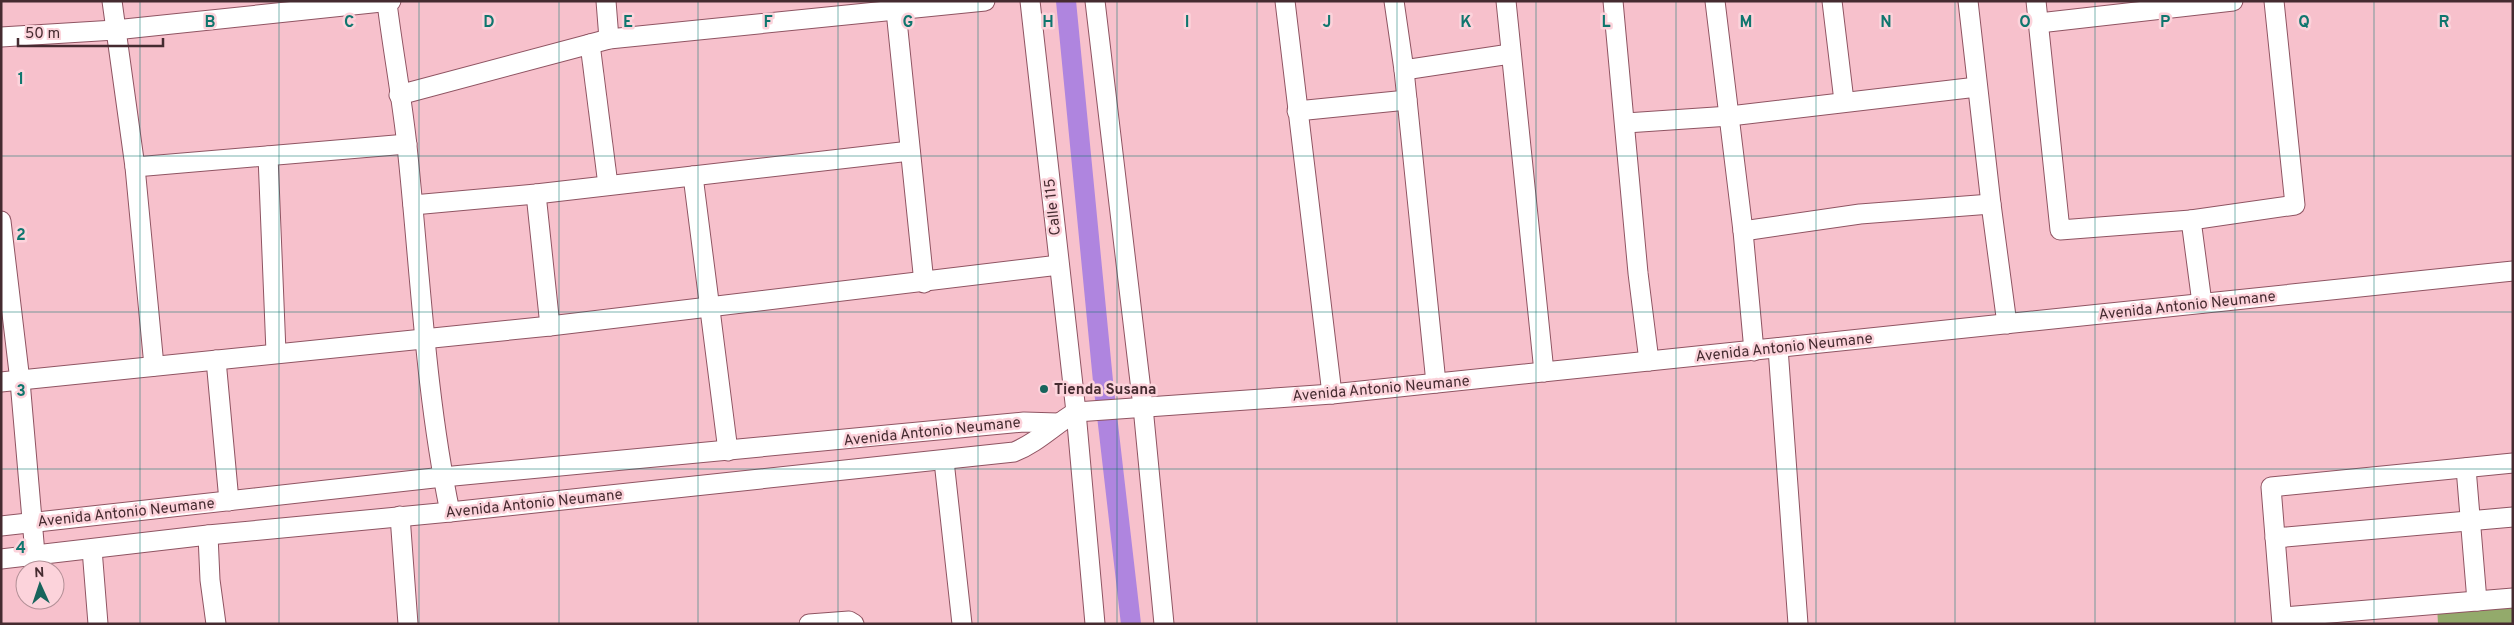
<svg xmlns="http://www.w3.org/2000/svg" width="2514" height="625" font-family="Overpass,sans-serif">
	<rect width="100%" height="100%" fill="#f7c1cc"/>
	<path fill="#93aa6b" d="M2513 600V624H2438L2437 606Z"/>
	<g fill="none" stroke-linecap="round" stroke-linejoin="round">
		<path stroke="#af85df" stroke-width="20" d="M1066 1 1103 381 1131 624"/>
		<g stroke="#8f5462" stroke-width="21">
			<g id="minor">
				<path d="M112 1 135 167 154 366"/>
				<path d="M606 1 609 39"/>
				<path d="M895 1 924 283"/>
				<path d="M1030 1 1076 412 1095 624"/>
				<path d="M1095 1 1143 407 1164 624"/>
				<path d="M1285 1 1332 394"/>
				<path d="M1394 1 1404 70 1436 383"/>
				<path d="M1506 1 1544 372"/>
				<path d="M1613 1 1638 273 1649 361"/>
				<path d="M1715 1 1743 231 1754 351"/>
				<path d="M1832 1 1844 101"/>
				<path d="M1968 1 1991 204 2007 324"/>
				<path d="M2036 1 2060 230 2191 220"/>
				<path d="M387 3C393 51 402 99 407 146 420 268 425 392 450 512"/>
				<path d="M2039 23 2233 1"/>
				<path d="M1 37 115 30 391 1"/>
				<path d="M590 44 608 185"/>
				<path d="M1404 70 1510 54"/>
				<path d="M399 95 609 39 985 1"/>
				<path d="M1297 111 1407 100"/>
				<path d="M1626 123 1730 116 1977 87"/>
				<path d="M268 156 276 352"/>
				<path d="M135 167 407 144"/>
				<path d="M693 176 728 451"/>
				<path d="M536 194 550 326"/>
				<path d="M413 205 536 194 910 151"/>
				<path d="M1 221 20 381 35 554"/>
				<path d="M1743 231 1860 214 1991 204"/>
				<path d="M2202 303 2191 220 2295 205 2274 1"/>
				<path d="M1778 348 1798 624"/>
				<path d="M216 360 229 501"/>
				<path d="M1 382 550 326 1059 265"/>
				<path d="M944 461 962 624"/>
				<path d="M2466 468 2477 601"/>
				<path d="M400 516 408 624"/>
				<path d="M1 526 443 477 1024 422 1058 423"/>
				<path d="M208 535 210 580 216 624"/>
				<path d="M2275 538 2513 517"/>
				<path d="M92 549 98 624"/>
				<path d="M1 559 208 535 450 512 1014 452C1037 443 1054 425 1076 412L1332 394 2513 271"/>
				<path d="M2282 617 2513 598"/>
				<path d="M809 624 849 621 854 624"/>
				<path d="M2282 624 2271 487 2513 463"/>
			</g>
		</g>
		<use href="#minor" stroke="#fff" stroke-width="19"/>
	</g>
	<path fill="none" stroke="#0f766e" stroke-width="1" stroke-opacity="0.55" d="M140 1V624M279 1V624M419 1V624M559 1V624M698 1V624M838 1V624M978 1V624M1117 1V624M1257 1V624M1397 1V624M1536 1V624M1676 1V624M1816 1V624M1955 1V624M2095 1V624M2235 1V624M2374 1V624M1 156H2513M1 312H2513M1 469H2513"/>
	<circle fill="#18645c" stroke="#fcd3db" stroke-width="2" cx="1044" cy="389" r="5"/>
	<g text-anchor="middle" stroke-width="5" stroke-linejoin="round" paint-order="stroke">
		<g font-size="15" fill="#452b30" stroke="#fcd3db">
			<text transform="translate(1052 207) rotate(-96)" y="5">Calle 115</text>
			<text transform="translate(2187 305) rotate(-6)" y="5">Avenida Antonio Neumane</text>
			<text transform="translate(1784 347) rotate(-6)" y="5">Avenida Antonio Neumane</text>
			<text transform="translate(1381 388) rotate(-5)" y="5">Avenida Antonio Neumane</text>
			<text transform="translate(932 431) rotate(-6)" y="5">Avenida Antonio Neumane</text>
			<text transform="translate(534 503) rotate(-6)" y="5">Avenida Antonio Neumane</text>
			<text transform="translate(126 512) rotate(-6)" y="5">Avenida Antonio Neumane</text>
		</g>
		<g font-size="15" font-weight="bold" fill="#452b30" stroke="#fcd3db" text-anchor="start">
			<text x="1054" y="394">Tienda Susana</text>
		</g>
	</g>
	<g font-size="16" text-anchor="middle" font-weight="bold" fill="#0f766e" stroke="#fcd3db" stroke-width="5" stroke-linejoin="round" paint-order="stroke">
		<text x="210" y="27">B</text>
		<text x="349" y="27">C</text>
		<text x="489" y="27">D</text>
		<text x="628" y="27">E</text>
		<text x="768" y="27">F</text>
		<text x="908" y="27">G</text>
		<text x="1048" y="27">H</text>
		<text x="1187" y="27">I</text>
		<text x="1327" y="27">J</text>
		<text x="1466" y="27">K</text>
		<text x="1606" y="27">L</text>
		<text x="1746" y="27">M</text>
		<text x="1886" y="27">N</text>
		<text x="2025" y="27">O</text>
		<text x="2165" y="27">P</text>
		<text x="2304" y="27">Q</text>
		<text x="2444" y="27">R</text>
		<text x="21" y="84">1</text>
		<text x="21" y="240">2</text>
		<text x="21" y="396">3</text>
		<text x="21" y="553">4</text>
	</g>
	<rect width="2514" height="625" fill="none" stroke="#452b30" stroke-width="5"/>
	<g transform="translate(40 585) rotate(357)"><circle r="24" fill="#fcd3db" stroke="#b39097"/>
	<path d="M0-4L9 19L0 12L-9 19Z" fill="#18645c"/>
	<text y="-8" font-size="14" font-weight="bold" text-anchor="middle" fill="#452b30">N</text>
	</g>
	<path d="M18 38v8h145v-8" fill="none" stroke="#452b30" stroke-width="2.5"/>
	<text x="25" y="38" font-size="15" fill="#452b30" stroke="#fcd3db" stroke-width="4" paint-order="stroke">50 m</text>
</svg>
